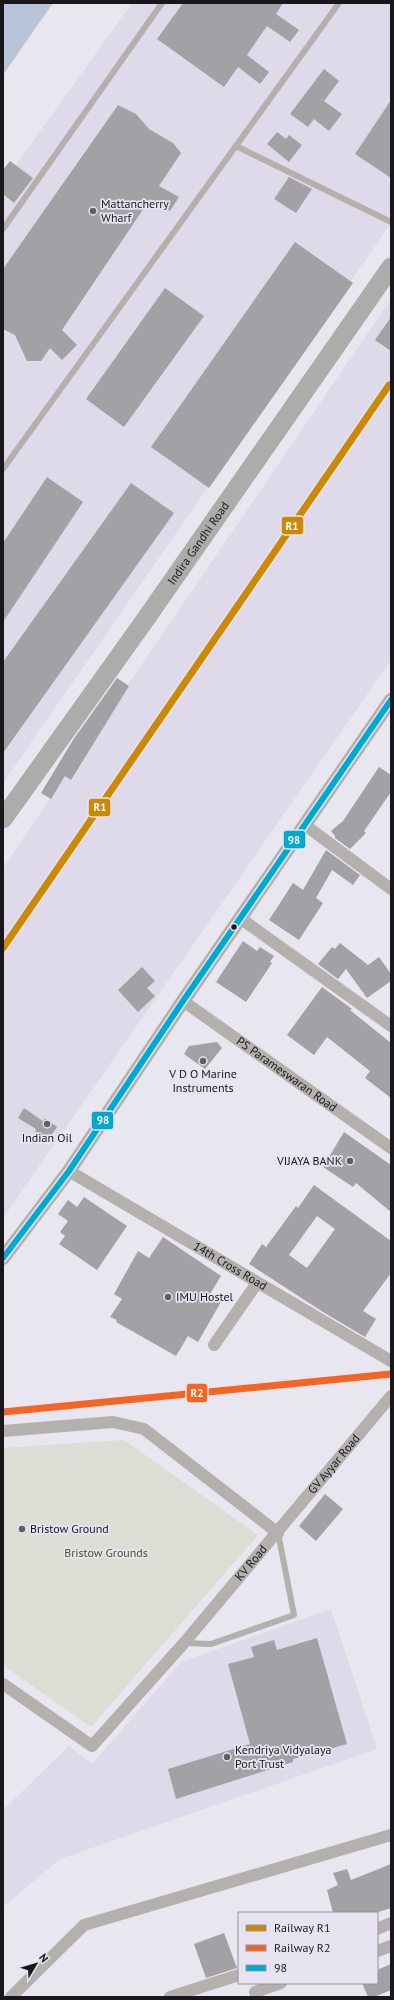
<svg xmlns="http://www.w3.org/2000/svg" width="394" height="2000" font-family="'PT Sans',sans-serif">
	<rect width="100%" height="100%" fill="#e8e6ee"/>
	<g fill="#dedae9">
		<path d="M132 3H391V223L3 783V183Z"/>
		<path d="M391 299V660L3 1218V868Z"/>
	</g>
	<path fill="#dedaea" d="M331 1609 377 1749 60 1859 3 1907V1810L69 1746 92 1764 181 1662Z"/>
	<path fill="#daded4" d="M124 1440 258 1535 91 1727 3 1665V1448Z"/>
	<path fill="#bac4d9" d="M3 3H53L3 75Z"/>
	<g fill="#a3a1a6" fill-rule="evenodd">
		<path d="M183 3H283L276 14 299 30 290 42 267 26 247 55 269 72 260 84 238 67 224 87 157 39Z"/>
		<path d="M324 69 339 81 324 101 342 114 329 131 314 119 308 127 290 114Z"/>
		<path d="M391 100V178L355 154Z"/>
		<path d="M118 105 136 114 149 129 173 143 181 153 159 186 179 197 170 211 150 199 62 330 77 345 62 360 50 348 41 361H27L15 335 3 329V269Z"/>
		<path d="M277 132 286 139 289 135 302 145 289 162 267 144Z"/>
		<path d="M10 161 33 178 14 203 3 194V170Z"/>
		<path d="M289 177 312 189 296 213 274 199Z"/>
		<path d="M295 242 353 283 209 488 151 447Z"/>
		<path d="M165 288 204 316 124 427 86 399Z"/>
		<path d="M391 317V351L375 340Z"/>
		<path d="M47 477 83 502 3 622V543Z"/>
		<path d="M131 483 174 513 3 753V662Z"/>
		<path d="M117 678 129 686 71 780 65 776 51 799 41 793 73 740Z"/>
		<path d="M379 767 391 775V792L364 831 366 833 350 849 335 838V836L331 831 343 821Z"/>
		<path d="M326 850 360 875 353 885 332 870 316 898 323 903 299 940 269 920 293 883 303 890Z"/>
		<path d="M243 941 257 951 260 947 274 956 270 962 272 963 246 1002 216 982Z"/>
		<path d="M340 943 368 965 379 957 391 974V981L367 998 346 969 338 979 318 964 332 947 335 949Z"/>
		<path d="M142 967 155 981 147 988 155 996 138 1012 118 990Z"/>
		<path d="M322 987 352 1009 350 1010 391 1043V1098L365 1078 370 1071 327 1037 314 1055 287 1035Z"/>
		<path d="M217 1042 222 1048 205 1069 184 1054 189 1046Z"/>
		<path d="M24 1108 43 1121 45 1118 57 1127 47 1141 35 1132 36 1129 18 1118Z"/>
		<path d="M344 1132 391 1165V1212L356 1183 353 1187 323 1167Z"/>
		<path d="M314 1185 391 1241V1273L363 1311 376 1319 365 1337 323 1312 249 1264 262 1244 266 1247 296 1206 298 1208ZM317 1216 335 1229 307 1268 289 1255Z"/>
		<path d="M84 1197 127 1226 97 1270 59 1244 65 1236 60 1232 68 1221 58 1214 68 1200 77 1207Z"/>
		<path d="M163 1237 221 1276 210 1294 222 1300 198 1342 188 1336 176 1356 116 1322 117 1320 110 1317 122 1299 114 1294 138 1251 149 1258Z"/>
		<path d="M325 1494 343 1509 316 1541 299 1526Z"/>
		<path d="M317 1638 347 1744 293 1759V1762L176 1799 168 1769 250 1744 228 1664 254 1657 251 1647 274 1640 277 1650Z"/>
		<path d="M391 1864V1908L375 1913H333L327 1890 338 1885 333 1873 347 1869 351 1880Z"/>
		<path d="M224 1933 237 1968 206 1978 194 1944Z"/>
		<path d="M391 1964V1990L374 1997H368L362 1983H377V1970Z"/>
	</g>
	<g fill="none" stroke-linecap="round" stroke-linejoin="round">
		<g stroke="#b3b0ae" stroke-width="6">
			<path d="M236 146 391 222"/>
			<path d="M3 229 162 3"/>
			<path d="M3 469 339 3"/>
			<path d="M184 1643 211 1644 294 1615 278 1533"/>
		</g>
		<g stroke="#b3b0ae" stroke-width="12">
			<path d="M305 825 391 889"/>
			<path d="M240 918 391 1026"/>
			<path id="s1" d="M183 1001 391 1148"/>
			<path id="s2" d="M69 1171 391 1361"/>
			<path d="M214 1345 257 1283"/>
			<path d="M3 1431 113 1422 144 1429 278 1533"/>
			<path id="s3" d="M3 1684 92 1746 184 1643 391 1396"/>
			<path d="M377 1929 391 1923"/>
			<path d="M377 1951 391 1946"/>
			<path d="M11 1997 84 1925 391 1835"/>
			<path d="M170 1997 239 1975"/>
			<path d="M257 1997 255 1992 281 1983"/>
		</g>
		<path stroke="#b3b0ae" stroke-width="14" d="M3 1258 69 1171 183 1001 391 700"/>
		<path stroke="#aeacaa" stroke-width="19" id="s4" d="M3 819 145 620 391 267"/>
		<g stroke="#e7e3f1" stroke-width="9">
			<path id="bus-1" d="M3 1258 69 1171 183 1001 391 700"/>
		</g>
		<use href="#bus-1" stroke="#00a9ce" stroke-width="6"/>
		<g stroke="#e7e3f1" stroke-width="10">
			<path id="rail-1" d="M3 948 389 385"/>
		</g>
		<g stroke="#e7e3f1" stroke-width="10">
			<path id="rail-2" d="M3 1412 391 1374"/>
		</g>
		<use href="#rail-1" stroke="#cb8906" stroke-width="7"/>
		<use href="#rail-2" stroke="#f26522" stroke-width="7"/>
	</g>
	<g fill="#615f66" stroke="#e7e3f1" stroke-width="1.5">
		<circle cx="93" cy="211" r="4"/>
		<circle cx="203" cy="1061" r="4"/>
		<circle cx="47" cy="1124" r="4"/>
		<circle cx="350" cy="1161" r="4"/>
		<circle cx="168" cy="1297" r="4"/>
		<circle cx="22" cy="1529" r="4"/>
		<circle cx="227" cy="1757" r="4"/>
	</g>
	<circle fill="#19171c" stroke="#e7e3f1" stroke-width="1.5" cx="234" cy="927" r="3.5"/>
	<g text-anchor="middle" stroke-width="3.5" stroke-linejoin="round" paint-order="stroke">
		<g font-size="12" fill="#19171c" stroke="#e7e3f1" text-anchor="start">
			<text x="101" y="208">Mattancherry<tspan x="101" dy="14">Wharf</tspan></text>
			<text x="203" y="1078" text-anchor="middle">V D O Marine<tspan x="203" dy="14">Instruments</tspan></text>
			<text x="47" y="1142" text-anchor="middle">Indian Oil</text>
			<text x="342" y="1165" text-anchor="end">VIJAYA BANK</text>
			<text x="176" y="1301">IMU Hostel</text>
			<text x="30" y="1533">Bristow Ground</text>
			<text x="235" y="1754">Kendriya Vidyalaya<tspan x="235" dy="14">Port Trust</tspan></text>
		</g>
		<g font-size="12" fill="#19171c" stroke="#e7e3f1">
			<text dy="4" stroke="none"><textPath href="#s4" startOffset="338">Indira Gandhi Road</textPath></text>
			<text dy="4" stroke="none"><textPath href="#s1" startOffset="127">PS Parameswaran Road</textPath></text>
			<text dy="4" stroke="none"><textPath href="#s2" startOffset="187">14th Cross Road</textPath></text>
			<text dy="4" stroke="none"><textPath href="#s3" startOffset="480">GV Ayyar Road</textPath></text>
			<text dy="4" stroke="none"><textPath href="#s3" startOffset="351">KV Road</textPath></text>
		</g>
		<g font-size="12" fill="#495526" stroke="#e7e3f1">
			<text x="106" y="1557">Bristow Grounds</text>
		</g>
	</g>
	<g stroke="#e7e3f1" stroke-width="1.5">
		<rect x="281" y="516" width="23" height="19" rx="4" fill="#cb8906"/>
		<rect x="88" y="798" width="23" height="19" rx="4" fill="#cb8906"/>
		<rect x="283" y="830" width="23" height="19" rx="4" fill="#00a9ce"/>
		<rect x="91" y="1111" width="23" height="19" rx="4" fill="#00a9ce"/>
		<rect x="186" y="1383" width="22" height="20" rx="4" fill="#f26522"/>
	</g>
	<g font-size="11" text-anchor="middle" font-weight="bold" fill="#fff">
		<text x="292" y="530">R1</text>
		<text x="100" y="811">R1</text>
		<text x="294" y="844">98</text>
		<text x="103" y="1124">98</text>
		<text x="197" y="1397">R2</text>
	</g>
	<rect width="394" height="2000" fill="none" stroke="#19171c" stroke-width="8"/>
	<rect x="238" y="1912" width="140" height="72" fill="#e7e3f1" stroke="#95919c"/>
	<rect x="246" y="1925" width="20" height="6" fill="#cb8906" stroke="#95919c"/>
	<text x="274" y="1932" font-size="12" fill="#19171c">Railway R1</text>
	<rect x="246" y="1945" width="20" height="6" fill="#f26522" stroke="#95919c"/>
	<text x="274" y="1952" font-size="12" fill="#19171c">Railway R2</text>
	<rect x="246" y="1965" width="20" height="6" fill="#00a9ce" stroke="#95919c"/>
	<text x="274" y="1972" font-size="12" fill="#19171c">98</text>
	<g transform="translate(36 1964) rotate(52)" stroke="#e7e3f1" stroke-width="3" paint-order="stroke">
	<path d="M0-3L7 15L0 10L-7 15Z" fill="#19171c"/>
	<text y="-6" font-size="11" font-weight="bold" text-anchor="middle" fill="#19171c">N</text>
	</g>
</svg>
